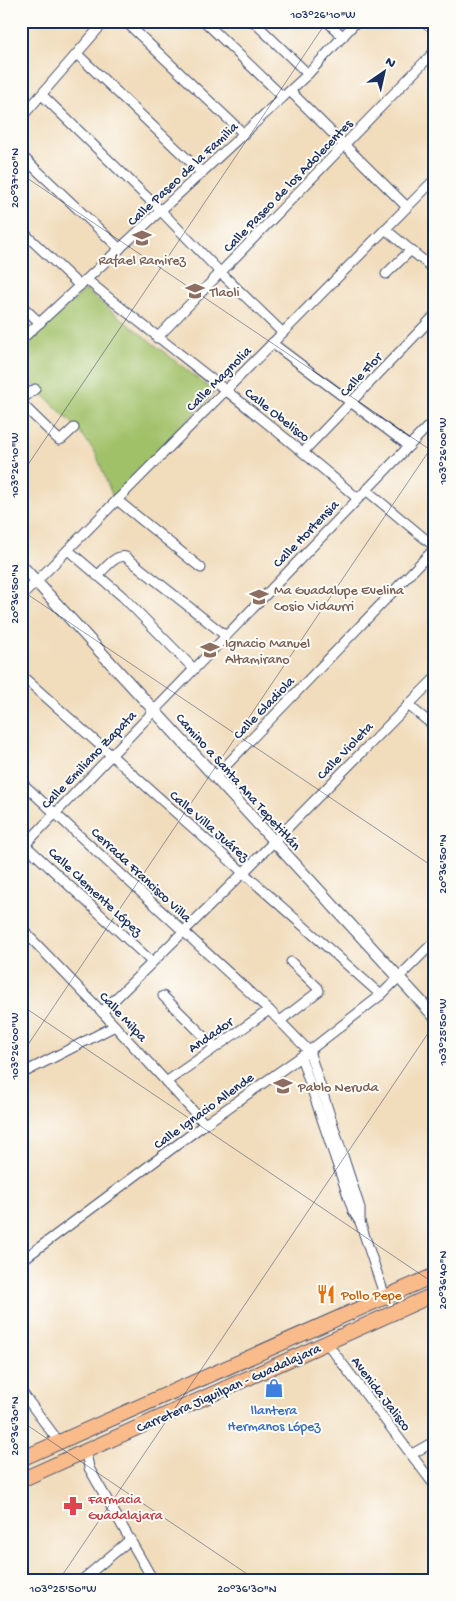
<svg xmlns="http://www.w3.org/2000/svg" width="456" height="1601" font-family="'Gochi Hand',sans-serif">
	<rect width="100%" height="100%" fill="#fdfcf7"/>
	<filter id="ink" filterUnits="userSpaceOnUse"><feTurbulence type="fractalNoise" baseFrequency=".02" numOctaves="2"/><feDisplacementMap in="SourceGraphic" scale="10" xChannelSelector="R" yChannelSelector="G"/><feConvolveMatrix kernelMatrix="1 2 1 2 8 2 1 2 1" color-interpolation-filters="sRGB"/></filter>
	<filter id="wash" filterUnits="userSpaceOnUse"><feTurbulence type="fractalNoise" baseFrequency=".0096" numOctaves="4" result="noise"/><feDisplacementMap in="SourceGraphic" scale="20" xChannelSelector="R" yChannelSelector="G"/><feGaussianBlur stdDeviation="1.12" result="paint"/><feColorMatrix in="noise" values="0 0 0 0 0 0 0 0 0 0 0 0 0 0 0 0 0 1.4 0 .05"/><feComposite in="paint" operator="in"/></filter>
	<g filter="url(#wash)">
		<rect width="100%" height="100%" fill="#f1dcbb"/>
		<path fill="#a1c169" stroke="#5e7864" d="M85 290 215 392 113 498 96 454 78 429 21 373V350Z"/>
	</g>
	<g filter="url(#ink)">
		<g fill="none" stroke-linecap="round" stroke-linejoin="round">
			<g stroke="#3b496c" stroke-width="11">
				<g id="minor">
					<path d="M125 21 244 134"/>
					<path d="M204 21 283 97"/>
					<path d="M253 21 308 74"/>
					<path d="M327 21 343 37"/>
					<path d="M77 54 202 173"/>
					<path d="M290 91 407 207"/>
					<path d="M42 95 161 211 221 273 282 332"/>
					<path d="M21 118 105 21"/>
					<path d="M21 155 120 249"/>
					<path d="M385 229 435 270"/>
					<path d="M21 230 80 286"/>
					<path d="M386 274 411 250"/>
					<path d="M87 280C176 353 270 422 357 498"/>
					<path d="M21 305 40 323"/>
					<path d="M157 338 435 51"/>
					<path d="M21 340 308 74 357 21"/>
					<path d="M272 343 409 446"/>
					<path d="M21 400 35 389"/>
					<path d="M21 403 59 440 62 439 74 428"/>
					<path d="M304 451 435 315"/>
					<path d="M366 490 435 547"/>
					<path d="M117 500 201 568"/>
					<path d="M68 550 122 596 194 669"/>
					<path d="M97 576C105 569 115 554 126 557L226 636"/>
					<path d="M21 597 435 179"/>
					<path d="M21 675 381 995"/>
					<path d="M408 705 435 727"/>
					<path d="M215 777 435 548"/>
					<path d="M21 782 269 1010 309 1051 360 1208V1222"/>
					<path d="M22 842 152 962"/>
					<path d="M21 849 435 419"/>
					<path d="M21 928 102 1012 205 1124"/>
					<path d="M163 996 215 1047"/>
					<path d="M102 1012 243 873 435 678"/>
					<path d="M280 1021 319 991 318 988 291 962"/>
					<path d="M301 1057 353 1211 360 1222 385 1297"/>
					<path d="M21 1074 115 1026"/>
					<path d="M166 1082 269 1010"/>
					<path d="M21 1261 205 1124 309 1051 381 995 435 941"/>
					<path d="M326 1342 435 1486"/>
					<path d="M21 1391 59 1442"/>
					<path d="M86 1452 89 1468 153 1580"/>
					<path d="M412 1454 435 1441"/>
					<path d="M82 1580 131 1539"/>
				</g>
			</g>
			<g stroke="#3b496c" stroke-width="13">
				<path id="tertiary" d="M21 565 435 1017"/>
			</g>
			<g stroke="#3b496c" stroke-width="16">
				<g id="trunk">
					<path d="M21 1459 435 1275"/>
					<path d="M21 1480 435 1294"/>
				</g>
			</g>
			<use href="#minor" stroke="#fff" stroke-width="9"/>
			<use href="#tertiary" stroke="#fff" stroke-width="11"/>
			<use href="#trunk" stroke="#fabb8b" stroke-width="14"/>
		</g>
	</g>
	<path fill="none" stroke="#1b2f5e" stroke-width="1" stroke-opacity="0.45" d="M412 21 435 37M21 174 435 453M21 475 327 21M21 590 435 868M21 1005 435 1284M21 1055 435 442M21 1421 256 1580M59 1580 435 1023"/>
	<defs>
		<g id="school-bare" transform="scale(1.5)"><path d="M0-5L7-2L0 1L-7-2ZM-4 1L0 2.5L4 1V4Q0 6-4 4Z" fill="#8d6e63" stroke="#fdfcf7" stroke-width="2.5" paint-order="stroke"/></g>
		<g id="restaurant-bare" transform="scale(1.5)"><path d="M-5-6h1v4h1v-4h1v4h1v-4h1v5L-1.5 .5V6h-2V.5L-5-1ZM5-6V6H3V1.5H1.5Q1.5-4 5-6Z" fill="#e8710a" stroke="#fdfcf7" stroke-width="2.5" paint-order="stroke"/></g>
		<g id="shop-bare" transform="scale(1.5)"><path d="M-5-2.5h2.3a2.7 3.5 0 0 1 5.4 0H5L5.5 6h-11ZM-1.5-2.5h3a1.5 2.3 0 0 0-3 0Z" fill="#3f7fe0" stroke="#fdfcf7" stroke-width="2.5" paint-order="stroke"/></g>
		<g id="pharmacy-bare" transform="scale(1.5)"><path d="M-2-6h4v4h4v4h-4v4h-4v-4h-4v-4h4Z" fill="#e0444e" stroke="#fdfcf7" stroke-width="2.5" paint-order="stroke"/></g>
	</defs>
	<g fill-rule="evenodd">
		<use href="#school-bare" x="142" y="238"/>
		<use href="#school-bare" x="195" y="291"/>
		<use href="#school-bare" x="259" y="597"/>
		<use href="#school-bare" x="210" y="650"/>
		<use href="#school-bare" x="283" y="1086"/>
		<use href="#restaurant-bare" x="326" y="1294"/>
		<use href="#shop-bare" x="274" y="1388"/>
		<use href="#pharmacy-bare" x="73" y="1506"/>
	</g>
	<g text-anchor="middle" stroke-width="4" stroke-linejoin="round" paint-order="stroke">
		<g font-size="14" fill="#1b2f5e" stroke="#fdfcf7">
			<text transform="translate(182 173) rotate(-43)" y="5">Calle Paseo de la Familia</text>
			<text transform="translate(287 185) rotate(-46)" y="5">Calle Paseo de los Adolecentes</text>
			<text transform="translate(360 374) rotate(-47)" y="5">Calle Flor</text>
			<text transform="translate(218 378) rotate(-45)" y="5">Calle Magnolia</text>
			<text transform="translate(278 414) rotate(38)" y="5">Calle Obelisco</text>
			<text transform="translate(305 533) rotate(-46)" y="5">Calle Hortensia</text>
			<text transform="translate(263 707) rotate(-46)" y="5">Calle Gladiola</text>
			<text transform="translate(344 750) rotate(-46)" y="5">Calle Violeta</text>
			<text transform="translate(88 759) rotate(-46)" y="5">Calle Emiliano Zapata</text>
			<text transform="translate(239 781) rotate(48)" y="5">Camino a Santa Ana Tepetitlán</text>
			<text transform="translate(210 825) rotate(41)" y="5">Calle Villa Juárez</text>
			<text transform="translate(142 874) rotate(43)" y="5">Cerrada Francisco Villa</text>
			<text transform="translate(96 891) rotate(43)" y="5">Calle Clemente López</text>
			<text transform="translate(124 1016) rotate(47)" y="5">Calle Milpa</text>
			<text transform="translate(210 1034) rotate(-35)" y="5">Andador</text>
			<text transform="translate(203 1110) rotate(-36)" y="5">Calle Ignacio Allende</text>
			<text transform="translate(228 1387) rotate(-24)" y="5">Carretera Jiquilpan - Guadalajara</text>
			<text transform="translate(382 1393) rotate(53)" y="5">Avenida Jalisco</text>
		</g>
		<g font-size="14" fill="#785e54" stroke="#fdfcf7" text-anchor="start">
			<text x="142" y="264" text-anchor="middle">Rafael Ramirez</text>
			<text x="210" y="296">Tlaoli</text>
			<text x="274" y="594">Ma Guadalupe Evelina<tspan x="274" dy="16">Cosio Vidaurri</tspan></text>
			<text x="225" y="647">Ignacio Manuel<tspan x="225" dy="16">Altamirano</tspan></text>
			<text x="298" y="1091">Pablo Neruda</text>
		</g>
		<g font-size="14" fill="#c56008" stroke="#fdfcf7" text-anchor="start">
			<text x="341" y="1299">Pollo Pepe</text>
		</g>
		<g font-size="14" fill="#366cbe" stroke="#fdfcf7">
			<text x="274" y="1414">llantera<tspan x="274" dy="16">Hermanos López</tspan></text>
		</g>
		<g font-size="14" fill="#be3a42" stroke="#fdfcf7" text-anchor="start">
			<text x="88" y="1503">Farmacia<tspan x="88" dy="16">Guadalajara</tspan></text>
		</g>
	</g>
	<rect width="456" height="1601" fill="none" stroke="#fdfcf7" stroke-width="55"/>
	<g transform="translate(384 72) rotate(34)" stroke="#fdfcf7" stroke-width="4" paint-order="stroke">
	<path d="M0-4L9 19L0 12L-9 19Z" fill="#1b2f5e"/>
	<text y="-8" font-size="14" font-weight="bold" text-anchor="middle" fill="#1b2f5e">N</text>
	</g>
	<rect x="28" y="28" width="400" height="1546" fill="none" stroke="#1b2f5e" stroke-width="2"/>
	<g font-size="12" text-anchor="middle" fill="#1b2f5e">
		<text x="323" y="18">103°26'10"W</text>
		<text transform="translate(14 178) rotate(-90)" y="4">20°37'00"N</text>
		<text transform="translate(442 451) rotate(-90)" y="4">103°26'00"W</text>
		<text transform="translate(14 465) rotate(-90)" y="4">103°26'10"W</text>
		<text transform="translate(14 594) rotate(-90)" y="4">20°36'50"N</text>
		<text transform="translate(442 864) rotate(-90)" y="4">20°36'50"N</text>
		<text transform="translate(442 1032) rotate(-90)" y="4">103°25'50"W</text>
		<text transform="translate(14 1046) rotate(-90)" y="4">103°26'00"W</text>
		<text transform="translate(442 1280) rotate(-90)" y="4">20°36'40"N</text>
		<text transform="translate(14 1426) rotate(-90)" y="4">20°36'30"N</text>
		<text x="63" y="1592">103°25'50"W</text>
		<text x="247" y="1592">20°36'30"N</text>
	</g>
</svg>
